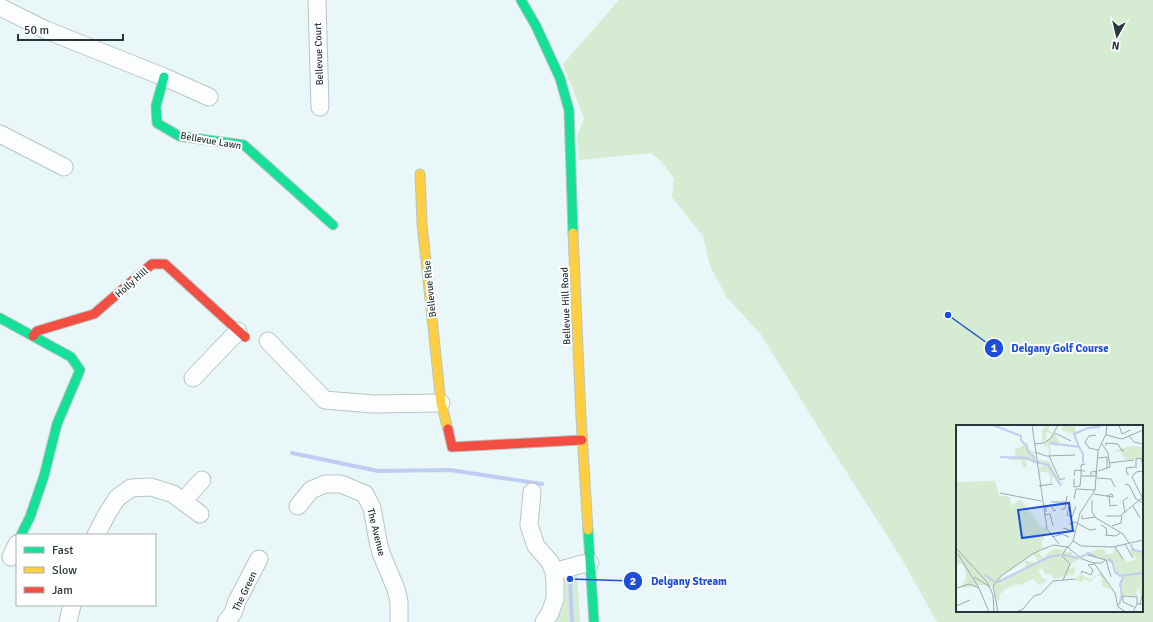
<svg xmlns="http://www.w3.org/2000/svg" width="1153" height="622" font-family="Signika,sans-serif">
	<rect width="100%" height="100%" fill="#eaf7f8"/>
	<g fill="#d5ebd2" fill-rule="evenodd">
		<path d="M619 0H1153V622H937L900 556 826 440 760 333 727 298 710 266 703 236 672 197 674 179 662 162 651 153 579 160 577 137 584 118 563 64ZM957 426H1142V611H957Z"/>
		<path d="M577 571 580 622H556C566 603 567 597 564 575Z"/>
	</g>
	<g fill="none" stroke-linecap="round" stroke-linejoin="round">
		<g stroke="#bfcdf2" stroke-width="4">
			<path d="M292 453 378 471 450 470 542 484"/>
			<path d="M570 579 572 622"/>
		</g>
		<g stroke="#b7c5c6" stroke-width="19">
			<g id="street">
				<path d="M317 0 320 107"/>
				<path d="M0 7 46 30 164 77 209 97"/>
				<path d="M0 134 64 167"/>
				<path d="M268 341 325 400 373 404 441 403"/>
				<path d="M193 378 238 331"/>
				<path d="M532 492 529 525 536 546 550 562 554 572 555 582V599L550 613 544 622"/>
				<path d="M183 501 202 480"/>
				<path d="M298 506 311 490 325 484H341L365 494 372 508 378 541 381 553 396 589 399 602V622"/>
				<path d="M96 535 107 514 117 498 131 488 151 487 173 494 200 514"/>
				<path d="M11 557 17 544"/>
				<path d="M554 572 582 564 590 563"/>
				<path d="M68 622 72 605"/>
				<path d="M226 622 233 613 237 601 259 559"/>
			</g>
		</g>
		<g stroke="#b7c5c6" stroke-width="11">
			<g id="fast">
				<path d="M521 0 536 26 560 78 569 110 573 233"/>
				<path d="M164 77 156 106 157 123 179 136 244 145 333 225"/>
				<path d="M0 318 71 357 80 370 57 424 44 476 30 517 21 535"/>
				<path d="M588 530 594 622"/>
			</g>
		</g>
		<g stroke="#b7c5c6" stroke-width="11">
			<g id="slow">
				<path d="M420 174 422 223 441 403 448 429"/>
				<path d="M573 233 581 417 588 530"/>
			</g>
		</g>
		<g stroke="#b7c5c6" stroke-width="11">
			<g id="jam">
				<path d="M33 336 37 331 94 314 152 264H165L245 337"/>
				<path d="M448 429 452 447 582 440"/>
			</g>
		</g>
		<use href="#street" stroke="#fcfefe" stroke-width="17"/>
		<use href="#fast" stroke="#16e098" stroke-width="9"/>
		<use href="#slow" stroke="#ffcf43" stroke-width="9"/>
		<use href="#jam" stroke="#f24e42" stroke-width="9"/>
	</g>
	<g text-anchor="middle" stroke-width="4" stroke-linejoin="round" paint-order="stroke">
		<g font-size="10" fill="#273739" stroke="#fff">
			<text transform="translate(318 54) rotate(-92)" y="4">Bellevue Court</text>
			<text transform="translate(211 140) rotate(10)" y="4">Bellevue Lawn</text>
			<text transform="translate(131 282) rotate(-41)" y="4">Holly Hill</text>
			<text transform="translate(429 289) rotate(-96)" y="4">Bellevue Rise</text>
			<text transform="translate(565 306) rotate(-92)" y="4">Bellevue Hill Road</text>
			<text transform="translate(377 532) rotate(76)" y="4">The Avenue</text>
			<text transform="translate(244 591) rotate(-64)" y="4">The Green</text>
		</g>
	</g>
	<g transform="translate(956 425)">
		<rect width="187" height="187" fill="#eaf7f8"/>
		<path d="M91 0H94L92 4 97 9 90 7 91 14 86 17V5ZM107 0H118L120 7H124L119 10 120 13 117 9 106 5ZM99 8 104 18 103 22 94 19 95 30H93L92 19 90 23 88 19ZM72 17V24L78 27 79 37 70 35 71 42H67L65 35H53V32L59 31V25ZM176 21 187 22V32L170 36 165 27 156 26ZM81 35 93 36 104 57 108 59 104 60 96 50V58H91L94 57V51L91 47H84L85 51 83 52V43L88 41ZM39 56 43 70 53 72 56 81 62 75H65L86 103 90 102 91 106 85 119 88 123 82 126 85 131 89 133V130L98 124 107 125 108 128 116 127V130L125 133 115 139 114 143 119 142V149L98 154 94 148 90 150 86 143 82 145 87 154H91L89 157 83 160 78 154 67 158 68 160 61 159 53 162 44 169 42 180 37 160 40 154 36 161 24 160 7 163 5 161 10 153 9 144 5 138 0 140V57ZM77 129 83 137 79 140 77 137 68 136 70 140 66 144 43 156 46 150ZM159 122 171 137 181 134 174 127 175 122 187 127V166L184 171 183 162 180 168 183 172 168 170 163 182 166 152 160 147 158 139 133 130 125 133 123 131 143 124 149 125 150 130 157 128ZM145 147 155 165 146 161 145 152 141 150 135 157 127 153V157L117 155 124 150 135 154Z" fill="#d5ebd2" fill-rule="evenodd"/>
		<path fill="none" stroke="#bfcdf2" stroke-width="2" d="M37 0 65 11V15L71 22 72 27 78 32 79 37 92 40 105 61M94 18 123 22 127 29V38M123 22 118 9 132 3 144 2M44 32 71 33 79 37M175 119 177 125 187 127M108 130 122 133M125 132 132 128 139 131M152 134 156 136 159 147 164 151 187 148M29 150 39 157M42 157 93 132 104 130M163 180 166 170 164 159 167 152"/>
		<path fill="none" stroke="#9caaac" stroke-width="1" d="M76 0 91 104 103 119M163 0 166 9 174 5M99 8 115 16M140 10 133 11 129 17 133 23 142 25M150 10 166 14 187 5M173 11 178 17 187 19M78 19 88 18 95 13 102 0M150 21V18L162 19 166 26 168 25M79 27 90 31 119 30M93 31 104 55 109 53M142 33 151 32V43M153 38 178 35M129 39 125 40V51H141M180 43V34L185 33 187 42M142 46 154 42 152 28 146 19M173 49H171L170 43 179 42M118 51 119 45 129 46M135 51V47L140 46V50M141 53 155 54 159 62M118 54V62L124 61 125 51M169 59 173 60 180 74 186 77M83 61 97 59M44 68 85 76M138 69 157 72V71L156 69 151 71M153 71 154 81 161 80M186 72 176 52 180 47 187 46M118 74 120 64 139 65M136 75V87L140 93 167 109 173 118M95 77H110M113 81 111 90 116 92 120 81M177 81 184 93M105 84H109L111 71M90 87V81L95 80 98 86 100 85M169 88 167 76 172 72M88 90 94 89 97 101M126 90V94L139 92M150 91H164L187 72M113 99 119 97 134 105 140 104M145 100 150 103 151 110M156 101 165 98 166 90M107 103 120 107M149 110 160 111 164 108M96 112 106 109 113 112M117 116 124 88 139 65 142 26 150 9 151 0M169 119 177 133M111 122 126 134 138 138 159 168 162 182 170 187M159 122 167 134M0 123 31 157 37 170 38 187M2 129 23 163M132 130 150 135 155 152M138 138H146L149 135M125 149 126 146 135 150 137 145 132 140 138 139M18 152 34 162M107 155 114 139 106 131 111 122M37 161 45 151 78 128 97 120 112 122 117 116 125 121 157 122 187 115M37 161 42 187M1 163 13 159 23 163 33 187M184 179 187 166M0 181 14 175M178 182 167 177V171L181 172V179M61 187 67 184 78 171 85 169 97 156 119 154M177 187 181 179H187"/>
		<path fill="#1d4ed8" fill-opacity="0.15" stroke="#1d4ed8" stroke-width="2" d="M113 78 117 106 66 113 62 85Z"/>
		<rect width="187" height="187" fill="none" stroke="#273739" stroke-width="2"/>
	</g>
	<path fill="none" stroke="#1d4ed8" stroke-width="1.5" d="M948 315L994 348M570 579L633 581"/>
	<g fill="#1d4ed8" stroke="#fff" stroke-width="1.5">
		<circle cx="948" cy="315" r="4"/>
		<circle cx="570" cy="579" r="4"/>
		<circle cx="994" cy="348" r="10"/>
		<circle cx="633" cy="581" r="10"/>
	</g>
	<g font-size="12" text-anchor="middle" font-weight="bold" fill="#fff">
		<text x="994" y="352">1</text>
		<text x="633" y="585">2</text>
	</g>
	<g font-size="11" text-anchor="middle" font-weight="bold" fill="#1d4ed8" stroke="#fff" stroke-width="4" stroke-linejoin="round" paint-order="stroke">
		<text x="1060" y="352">Delgany Golf Course</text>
		<text x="689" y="585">Delgany Stream</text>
	</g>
	<rect x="16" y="534" width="140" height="72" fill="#ffffff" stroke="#a9afb0"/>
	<rect x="24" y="547" width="20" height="6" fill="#16e098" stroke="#a9afb0"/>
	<text x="52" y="554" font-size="12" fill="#273739">Fast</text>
	<rect x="24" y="567" width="20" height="6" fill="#ffcf43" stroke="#a9afb0"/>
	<text x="52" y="574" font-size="12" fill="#273739">Slow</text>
	<rect x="24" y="587" width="20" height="6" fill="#f24e42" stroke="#a9afb0"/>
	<text x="52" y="594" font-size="12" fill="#273739">Jam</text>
	<g transform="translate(1117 36) rotate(188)" stroke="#ffffff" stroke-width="3" paint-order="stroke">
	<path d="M0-3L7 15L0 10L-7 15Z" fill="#273739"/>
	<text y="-6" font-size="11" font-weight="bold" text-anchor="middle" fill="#273739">N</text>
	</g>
	<path d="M18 34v6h105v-6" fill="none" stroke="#273739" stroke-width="2"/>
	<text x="24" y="34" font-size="12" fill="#273739" stroke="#ffffff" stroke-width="3" paint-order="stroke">50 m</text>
</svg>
